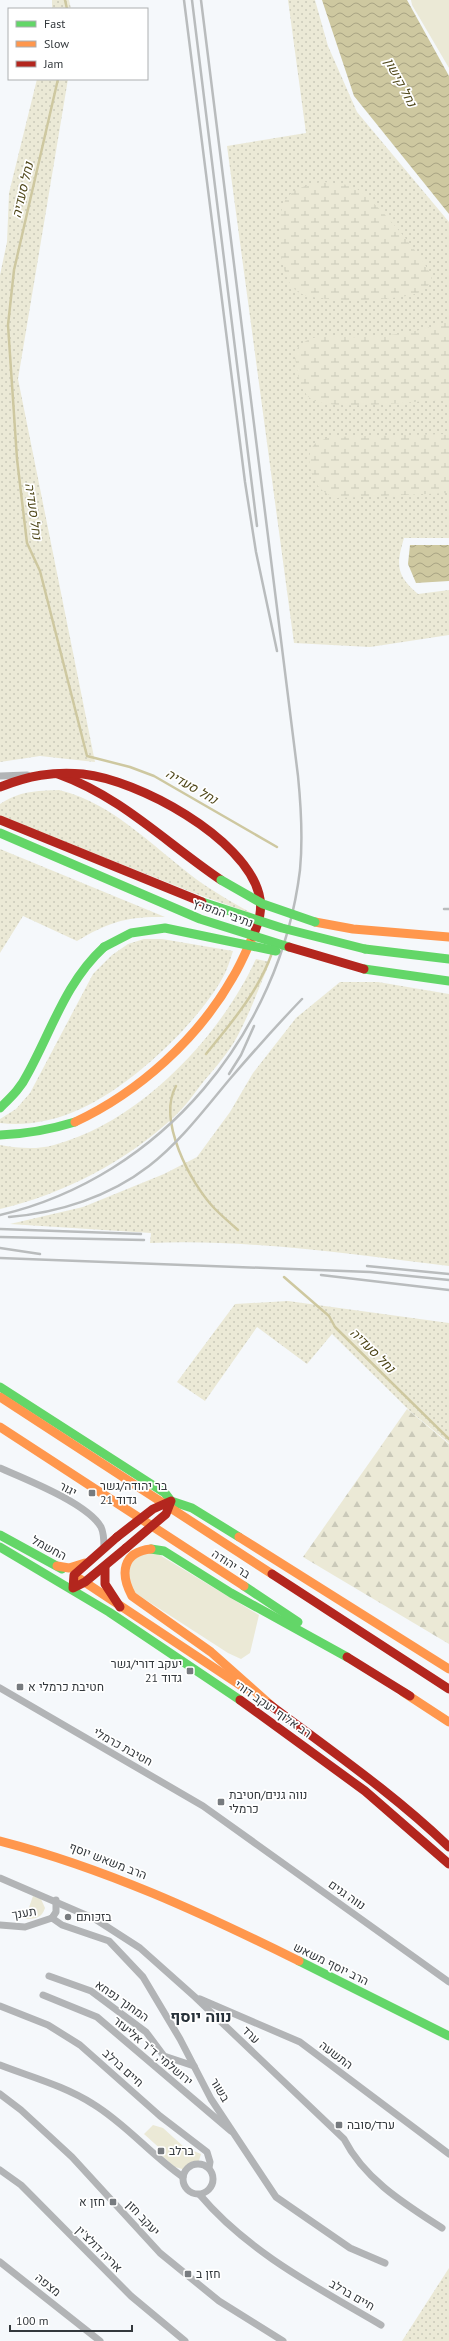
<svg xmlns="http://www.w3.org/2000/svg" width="449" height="2341" font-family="'PT Sans',Heebo,sans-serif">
	<defs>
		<pattern id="grass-dots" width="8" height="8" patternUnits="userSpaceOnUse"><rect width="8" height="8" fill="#ebe9d6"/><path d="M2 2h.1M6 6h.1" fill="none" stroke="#cac9b9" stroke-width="1.8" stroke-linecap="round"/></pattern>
		<pattern id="forest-firs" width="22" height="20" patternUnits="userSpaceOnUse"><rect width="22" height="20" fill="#ebe9d6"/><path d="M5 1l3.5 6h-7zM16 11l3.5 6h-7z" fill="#cac9b9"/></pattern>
		<pattern id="wetland-marsh" width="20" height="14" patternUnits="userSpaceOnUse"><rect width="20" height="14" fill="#ebe9d6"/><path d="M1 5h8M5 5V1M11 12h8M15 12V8" fill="none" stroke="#cac9b9"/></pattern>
		<pattern id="water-waves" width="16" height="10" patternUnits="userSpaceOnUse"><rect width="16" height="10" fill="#cec8a0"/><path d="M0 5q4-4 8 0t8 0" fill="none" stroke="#a8a384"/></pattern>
	</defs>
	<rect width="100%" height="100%" fill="#f5f8fb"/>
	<g fill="url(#grass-dots)">
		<path d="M52 0H69L71 9H52Z"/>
		<path d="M288 0H315L328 46 357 112 449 222V538H404C396 565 396 575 418 594L449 590V635L370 647 294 643 227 146 306 133Z"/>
		<path d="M37 79H68L18 379 95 762 40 756 0 762V275L7 242 9 193Z"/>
		<path d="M59 790C117 804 158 853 206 886 221 896 237 905 253 914L194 893 0 816V804C20 791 35 791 59 790Z"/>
		<path d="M0 849 165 917C128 916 108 922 77 941L23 916 0 953Z"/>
		<path d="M144 939H162L233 951C230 960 227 971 222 979 194 1028 124 1093 71 1113 48 1122 24 1126 0 1123V1119L16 1109 30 1093 93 974 112 955 128 944Z"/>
		<path d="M256 959 270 962C259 987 250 1013 237 1037 228 1053 216 1067 204 1081 195 1092 186 1106 175 1116 127 1161 64 1194 0 1209V1145C18 1148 36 1150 54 1145 140 1122 220 1037 256 959Z"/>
		<path d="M340 982H378L449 994V1266C350 1254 251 1239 150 1243L151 1233 10 1224 83 1207 164 1174 197 1157 230 1112 253 1073 296 1018Z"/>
		<path d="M288 1301 449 1323V1443L411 1412 332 1334 307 1364 257 1327 205 1401 177 1382 235 1304Z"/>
		<path d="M449 2268V2341H402Z"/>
	</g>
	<path fill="url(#forest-firs)" d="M407 1409 449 1444V1644L303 1557Z"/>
	<g fill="url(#wetland-marsh)">
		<path d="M322 182C334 183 350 183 360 191 378 204 426 259 432 278 429 285 426 290 418 293 398 301 316 304 298 292 278 280 273 215 287 198 295 187 309 185 322 182Z"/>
		<path d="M449 321V399C422 401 331 412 311 399 300 391 298 375 296 363 294 353 297 345 306 341 321 333 343 338 360 337 391 336 420 332 449 321Z"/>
		<path d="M449 434V493L337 498C332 496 326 494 323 491 311 482 303 453 316 443 320 440 326 439 331 437Z"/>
	</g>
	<g fill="#ebe9d6">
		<path d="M411 0H449V68L412 5Z"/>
		<path d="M153 1551 259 1615 250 1653 241 1659 228 1653 132 1591 128 1565 130 1560Z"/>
		<path d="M33 1896 41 1899 45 1908C42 1918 35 1919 25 1919Z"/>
		<path d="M153 2125 163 2128 184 2147 201 2154 198 2164 186 2170 175 2167 161 2155 164 2152 144 2134Z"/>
	</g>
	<g fill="url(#water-waves)">
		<path d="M322 0H407L449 76V214L354 96Z"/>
		<path d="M410 545H449V581L416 583 408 564Z"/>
	</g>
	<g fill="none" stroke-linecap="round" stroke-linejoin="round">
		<g stroke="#cec8a0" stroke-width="2.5">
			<path d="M65 0 67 9"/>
			<path d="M58 79 14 270 8 325 17 459 27 543 40 571 87 756 130 767 154 776 277 847"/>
			<path d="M206 1054C232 1022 258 992 272 953"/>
			<path d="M176 1086C157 1120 190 1183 215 1209 222 1216 230 1223 238 1230"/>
			<path d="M284 1277 329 1316 335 1327 449 1439"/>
		</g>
		<g stroke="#b2b4b6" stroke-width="7">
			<path d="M0 776 27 775"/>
			<path d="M0 1468C25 1479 87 1503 101 1527 104 1533 104 1541 104 1548"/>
			<path d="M0 1688 203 1806 449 1982"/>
			<path d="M0 1878 95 1919 140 1948 195 1997 344 2139C365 2180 405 2204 442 2228"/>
			<path d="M52 1918 62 1925 109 1941 143 1977 180 2039 211 2099 276 2197 350 2248 385 2263"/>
			<path d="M52 1918 56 1912V1900"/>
			<path d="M0 1925 25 1927 52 1918"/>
			<path d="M49 1976 91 1991 146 2032 164 2056 194 2066"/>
			<path d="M43 1995 97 2017 231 2131"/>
			<path d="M200 1999 300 2042 449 2154"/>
			<path d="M0 2006 48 2025 80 2045 160 2116 207 2152 210 2162 209 2168"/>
			<path d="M0 2065C31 2077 65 2086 93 2104 126 2124 151 2155 183 2177"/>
			<path d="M0 2094 21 2110 72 2157 160 2253 219 2301 283 2341"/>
			<circle cx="198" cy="2179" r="15"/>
			<path d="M0 2170 21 2185 131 2296 185 2341"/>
			<path d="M200 2195C248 2252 318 2288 381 2325"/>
			<path d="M0 2262 100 2341"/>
		</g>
		<g stroke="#63d668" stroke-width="9">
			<path d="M365 949 449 959"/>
			<path d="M364 969 449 981"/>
			<path d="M0 1108C10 1098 21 1088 27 1075 52 1030 65 983 104 947"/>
			<path d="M0 1135C26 1134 49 1130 75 1122"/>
			<path d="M0 1387 165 1493 171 1501 192 1508 239 1537"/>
			<path d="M0 1535 62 1569"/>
			<path d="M0 1547 109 1612 240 1700"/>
			<path d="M151 1549 164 1551 231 1593 347 1657"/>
			<path d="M244 1586 298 1622"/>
			<path d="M299 1961 449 2036"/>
		</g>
		<g stroke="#ff974d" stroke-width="9">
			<path d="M315 922 353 929 449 937"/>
			<path d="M75 1122C139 1092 198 1039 233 977 241 964 247 949 253 936"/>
			<path d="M0 1397 272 1574"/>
			<path d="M0 1427 244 1586"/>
			<path d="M239 1537 449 1669"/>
			<path d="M151 1549C122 1552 120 1574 132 1596L211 1652 274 1708"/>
			<path d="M57 1566 69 1568 85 1563"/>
			<path d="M80 1579 246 1689"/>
			<path d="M403 1692 449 1722"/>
			<path d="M0 1841C105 1868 202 1913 299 1961"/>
		</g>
		<g stroke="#b3261e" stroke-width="9">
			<path d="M58 774C122 797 166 843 221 880"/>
			<path d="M0 787C28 776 53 771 83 774 138 780 244 837 259 894 263 909 259 922 253 936"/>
			<path d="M117 1537 74 1575 73 1588 85 1582 126 1548"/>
			<path d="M105 1567V1584L120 1607"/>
			<path d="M272 1574 449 1689"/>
			<path d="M347 1657 410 1696"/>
			<path d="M240 1700 365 1791 449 1864"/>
			<path d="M269 1704C330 1750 394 1794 449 1847"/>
		</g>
		<g stroke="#b9bcbd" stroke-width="2.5">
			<path d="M184 0 245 482 256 552 277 651"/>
			<path d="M192 0 257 526"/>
			<path d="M444 909H449"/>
			<path d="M229 1074 241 1055 254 1026"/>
			<path d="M0 1215C162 1177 280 1033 300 870 303 839 301 806 298 776L201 0"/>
			<path d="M9 1217C58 1213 109 1197 149 1166 180 1142 204 1110 229 1080 253 1052 277 1025 302 999"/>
			<path d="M0 1229 141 1234"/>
			<path d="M0 1237 144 1240"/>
			<path d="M0 1248 40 1254"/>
			<path d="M0 1258 370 1272 449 1280"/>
			<path d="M367 1266 449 1274"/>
			<path d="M321 1275 449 1290"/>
		</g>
		<g stroke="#63d668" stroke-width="9">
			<path d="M0 833 200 919 289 947"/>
			<path d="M221 880 263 904 315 922"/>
			<path d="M202 902 282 928 365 949"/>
			<path d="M104 947 131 933 165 928 276 951"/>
		</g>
		<g stroke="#b3261e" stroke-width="9">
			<path d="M0 820 202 902"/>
			<path d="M289 947 364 969"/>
			<path d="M117 1537 153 1509 171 1501 166 1514 126 1548"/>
		</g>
	</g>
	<g fill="#777b7f" stroke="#fff" stroke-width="1.5">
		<rect x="88" y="1489" width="8" height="8" rx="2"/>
		<rect x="186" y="1667" width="8" height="8" rx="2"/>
		<rect x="16" y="1683" width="8" height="8" rx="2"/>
		<rect x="217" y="1798" width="8" height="8" rx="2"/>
		<circle cx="68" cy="1917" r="4"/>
		<rect x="335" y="2121" width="8" height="8" rx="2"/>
		<rect x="157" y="2147" width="8" height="8" rx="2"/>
		<rect x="109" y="2198" width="8" height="8" rx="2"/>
		<rect x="184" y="2270" width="8" height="8" rx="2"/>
	</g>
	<g text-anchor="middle" stroke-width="3.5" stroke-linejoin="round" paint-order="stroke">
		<g font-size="12" fill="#33383c" stroke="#fff">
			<text transform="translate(223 913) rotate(20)" y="4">נתיבי המפרץ</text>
			<text transform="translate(68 1489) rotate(29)" y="4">יגור</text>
			<text transform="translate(49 1548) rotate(28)" y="4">החשמל</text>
			<text transform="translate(231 1564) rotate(33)" y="4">בר יהודה</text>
			<text transform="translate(273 1709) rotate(35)" y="4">רב אלוף יעקב דורי</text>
			<text transform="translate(123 1747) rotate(29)" y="4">חטיבת כרמלי</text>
			<text transform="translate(108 1861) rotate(21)" y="4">הרב משאש יוסף</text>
			<text transform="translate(347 1895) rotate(35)" y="4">נווה גנים</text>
			<text transform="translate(24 1913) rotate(-9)" y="4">תענך</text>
			<text transform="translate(331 1964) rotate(26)" y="4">הרב יוסף משאש</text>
			<text transform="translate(122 2001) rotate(35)" y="4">המחנך נפחא</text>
			<text transform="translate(251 2035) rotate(44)" y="4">ערד</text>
			<text transform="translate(153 2051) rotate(40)" y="4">ירושלמי, ד"ר אליעזר</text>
			<text transform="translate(336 2055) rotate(37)" y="4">התשעה</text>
			<text transform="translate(123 2068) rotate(42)" y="4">חיים ברלב</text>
			<text transform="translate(220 2090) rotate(59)" y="4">בשור</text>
			<text transform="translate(143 2218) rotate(47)" y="4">יעקב חזן</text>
			<text transform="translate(99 2249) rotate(45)" y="4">אריה דולצ'ין</text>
			<text transform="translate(48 2285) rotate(39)" y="4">מצפה</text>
			<text transform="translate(352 2295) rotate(30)" y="4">חיים ברלב</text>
		</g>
		<g font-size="12" fill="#33383c" stroke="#fff" text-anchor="start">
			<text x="100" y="1490">בר יהודה/גשר<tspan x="100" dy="14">גדוד 21</tspan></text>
			<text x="182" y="1668" text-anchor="end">יעקב דורי/גשר<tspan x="182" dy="14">גדוד 21</tspan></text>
			<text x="28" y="1691">חטיבת כרמלי א</text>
			<text x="229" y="1799">נווה גנים/חטיבת<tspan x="229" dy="14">כרמלי</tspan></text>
			<text x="76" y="1921">בזכותם</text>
			<text x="347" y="2129">ערד/סובה</text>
			<text x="169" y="2155">ברלב</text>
			<text x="105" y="2206" text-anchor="end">חזן א</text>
			<text x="196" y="2278">חזן ב</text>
		</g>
		<g font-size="13" font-style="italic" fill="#4f4719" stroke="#fff">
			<text transform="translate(401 82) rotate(62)" y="5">נחל קישון</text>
			<text transform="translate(22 190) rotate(-77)" y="5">נחל סעדיה</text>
			<text transform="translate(34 511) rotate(82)" y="5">נחל סעדיה</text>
			<text transform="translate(192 786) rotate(30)" y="5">נחל סעדיה</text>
			<text transform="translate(373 1350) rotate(45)" y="5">נחל סעדיה</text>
		</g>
		<g font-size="16" font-weight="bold" fill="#273139" stroke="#fff">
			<text x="201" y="2022">נווה יוסף</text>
		</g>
	</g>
	<rect x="8" y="8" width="140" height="72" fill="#ffffff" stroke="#adafb1"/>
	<rect x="16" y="21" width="20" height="6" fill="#63d668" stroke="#adafb1"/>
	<text x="44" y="28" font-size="12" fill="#33383c">Fast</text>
	<rect x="16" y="41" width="20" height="6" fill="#ff974d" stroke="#adafb1"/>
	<text x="44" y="48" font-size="12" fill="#33383c">Slow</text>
	<rect x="16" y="61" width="20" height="6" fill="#b3261e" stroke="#adafb1"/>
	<text x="44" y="68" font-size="12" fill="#33383c">Jam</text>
	<path d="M10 2325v6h122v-6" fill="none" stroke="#33383c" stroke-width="2"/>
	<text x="16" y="2325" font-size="12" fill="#33383c" stroke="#ffffff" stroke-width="3" paint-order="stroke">100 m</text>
</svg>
